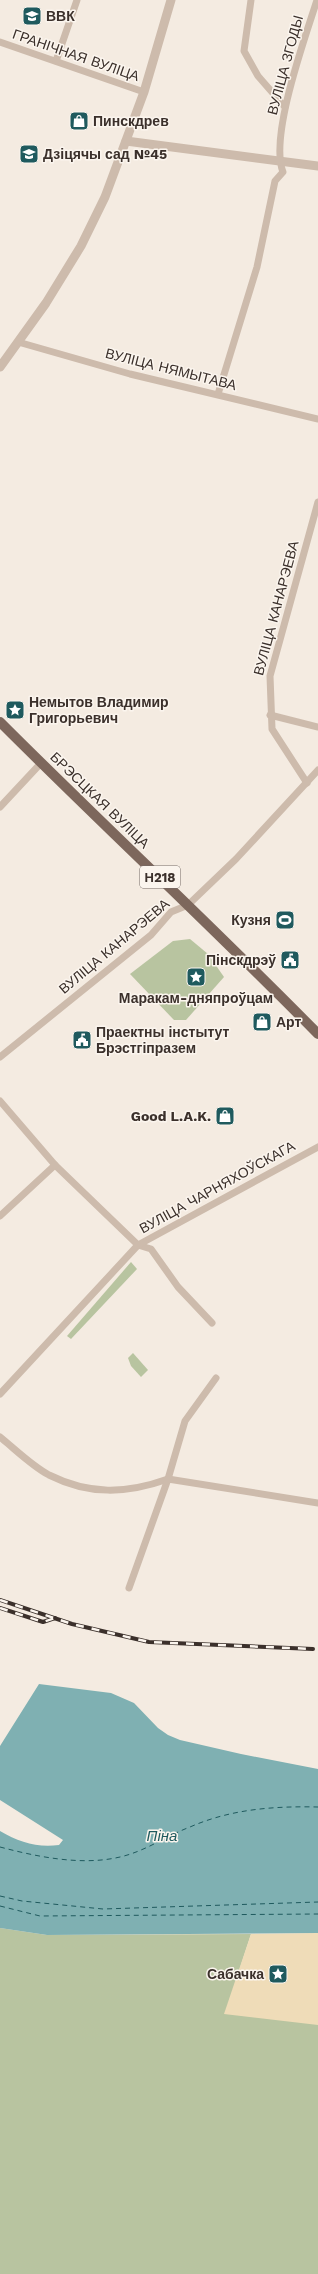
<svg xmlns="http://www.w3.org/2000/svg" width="318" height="2274" font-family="'Work Sans',sans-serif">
	<rect width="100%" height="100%" fill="#f4ebe1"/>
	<g fill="#b8c4a0">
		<path d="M190 939 208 954 224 977 186 1020H174L130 974 173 941Z"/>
		<path d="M131 1262 137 1269 71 1339 67 1336Z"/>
		<path d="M133 1353 148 1370 141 1377 131 1366 128 1358Z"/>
		<path d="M0 1928 47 1935 251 1934 225 2014 318 1985V2274H0Z"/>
	</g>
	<path fill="#efdcb8" d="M318 1933V2025L224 2014 251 1934Z"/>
	<path fill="#7fb0b2" d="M39 1684 111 1693 134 1703 158 1728 168 1735 180 1740 241 1754 318 1769V1933L47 1935 0 1928V1831C19 1842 37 1848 59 1845L63 1840 0 1800V1746Z"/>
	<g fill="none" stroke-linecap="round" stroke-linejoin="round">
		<g stroke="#1f5a5e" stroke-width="1" stroke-dasharray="5 4" stroke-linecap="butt">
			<path d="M0 1847C38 1857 82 1866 120 1857 146 1851 166 1836 190 1827 231 1809 274 1806 318 1807"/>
			<path d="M0 1896 22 1901 103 1909 318 1902"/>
			<path d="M0 1906 40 1916 318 1914"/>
		</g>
		<g stroke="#cdbbac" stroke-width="7">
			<path d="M251 0 244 51 258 76 285 107"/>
			<path d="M0 42 144 92"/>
			<path d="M56 61 77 0"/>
			<path d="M18 342 130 374 318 419"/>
			<path d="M218 394 257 267 275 181 283 172C269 137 305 38 317 0"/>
			<path d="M270 715 318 727"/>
			<path d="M307 783 272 729 270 676 318 502"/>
			<path d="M0 807 41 763"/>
			<path d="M0 1057 151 935 171 912 188 905 236 859 318 770"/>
			<path d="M0 1101 55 1165 138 1245 151 1249 178 1287 212 1323"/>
			<path d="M0 1216 55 1165"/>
			<path d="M0 1394 138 1245 318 1147"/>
			<path d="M0 1437C16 1450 32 1466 49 1475 89 1495 126 1494 168 1479L318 1503"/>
			<path d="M129 1588 168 1479 185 1421 216 1378"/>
		</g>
		<g stroke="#cdbbac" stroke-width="9">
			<path d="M126 141 318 166"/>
			<path d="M0 367 46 303 81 246 105 197 144 92 171 0"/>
		</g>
		<path stroke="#7d675c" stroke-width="10" d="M0 722C105 827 214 928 318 1034"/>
		<g stroke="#3b302b" stroke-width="4">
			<g id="rail">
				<path d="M0 1600 72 1624 149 1642 313 1649"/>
				<path d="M0 1608 43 1622 55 1618"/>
			</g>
		</g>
		<use href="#rail" stroke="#fbf5ee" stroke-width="2.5" stroke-dasharray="8" stroke-linecap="butt"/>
	</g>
	<defs>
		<g id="school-square" transform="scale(1)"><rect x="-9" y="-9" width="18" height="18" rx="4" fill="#1f5a5e" stroke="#fbf5ee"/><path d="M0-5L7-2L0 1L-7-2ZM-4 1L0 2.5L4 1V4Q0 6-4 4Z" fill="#fff"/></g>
		<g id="shop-square" transform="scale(1)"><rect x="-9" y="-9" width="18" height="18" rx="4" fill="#1f5a5e" stroke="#fbf5ee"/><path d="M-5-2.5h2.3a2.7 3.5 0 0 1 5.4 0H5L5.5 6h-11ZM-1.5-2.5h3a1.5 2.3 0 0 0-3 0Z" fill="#fff"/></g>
		<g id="sight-square" transform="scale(1)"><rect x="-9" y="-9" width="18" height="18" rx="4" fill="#1f5a5e" stroke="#fbf5ee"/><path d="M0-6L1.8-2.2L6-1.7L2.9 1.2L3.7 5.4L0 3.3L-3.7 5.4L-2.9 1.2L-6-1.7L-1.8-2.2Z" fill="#fff"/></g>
		<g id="stadium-square" transform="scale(1)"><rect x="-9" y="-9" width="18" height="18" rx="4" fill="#1f5a5e" stroke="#fbf5ee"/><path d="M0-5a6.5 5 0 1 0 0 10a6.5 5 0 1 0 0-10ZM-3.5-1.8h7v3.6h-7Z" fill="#fff"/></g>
		<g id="civic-square" transform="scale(1)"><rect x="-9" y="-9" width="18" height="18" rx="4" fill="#1f5a5e" stroke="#fbf5ee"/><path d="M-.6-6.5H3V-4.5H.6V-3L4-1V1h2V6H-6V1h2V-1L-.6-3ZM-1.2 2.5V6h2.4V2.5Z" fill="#fff"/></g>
	</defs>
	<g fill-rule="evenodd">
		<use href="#school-square" x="32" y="16"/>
		<use href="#shop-square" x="79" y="121"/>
		<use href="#school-square" x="29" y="154"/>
		<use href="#sight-square" x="15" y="710"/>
		<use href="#stadium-square" x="285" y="920"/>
		<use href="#civic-square" x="290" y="960"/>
		<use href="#sight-square" x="196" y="977"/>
		<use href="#shop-square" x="262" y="1022"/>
		<use href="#civic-square" x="82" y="1040"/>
		<use href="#shop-square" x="225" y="1116"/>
		<use href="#sight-square" x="278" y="1974"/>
	</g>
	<g text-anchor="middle" stroke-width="3" stroke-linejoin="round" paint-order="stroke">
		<rect fill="#fbf5ee" stroke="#756b66" stroke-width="1" x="140" y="866" width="40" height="22" rx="3"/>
		<g font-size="13" font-weight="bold" fill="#3b302b">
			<text x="160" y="882">Н218</text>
		</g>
		<g font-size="14" font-weight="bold" fill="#3b302b" stroke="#fbf5ee" text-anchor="start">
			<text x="46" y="21">ВВК</text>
			<text x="93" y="126">Пинскдрев</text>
			<text x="43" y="159">Дзіцячы сад №45</text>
			<text x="29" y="707">Немытов Владимир<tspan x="29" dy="16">Григорьевич</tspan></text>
			<text x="271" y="925" text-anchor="end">Кузня</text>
			<text x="276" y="965" text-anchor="end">Пінскдрэў</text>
			<text x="196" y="1003" text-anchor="middle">Маракам-дняпроўцам</text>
			<text x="276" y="1027">Арт</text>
			<text x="96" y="1037">Праектны інстытут<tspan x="96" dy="16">Брэстгіпразем</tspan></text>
			<text x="211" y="1121" text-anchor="end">Good L.A.K.</text>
			<text x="264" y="1979" text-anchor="end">Сабачка</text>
		</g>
		<g font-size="14" fill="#3b302b" stroke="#fbf5ee">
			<text transform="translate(76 55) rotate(19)" y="5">ГРАНІЧНАЯ ВУЛІЦА</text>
			<text transform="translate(285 65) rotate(-75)" y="5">ВУЛІЦА ЗГОДЫ</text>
			<text transform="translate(171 369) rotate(14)" y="5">ВУЛІЦА НЯМЫТАВА</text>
			<text transform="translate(276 608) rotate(-75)" y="5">ВУЛІЦА КАНАРЭЕВА</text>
			<text transform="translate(100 800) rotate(44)" y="5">БРЭСЦКАЯ ВУЛІЦА</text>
			<text transform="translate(114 946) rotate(-40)" y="5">ВУЛІЦА КАНАРЭЕВА</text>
			<text transform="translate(217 1187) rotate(-29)" y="5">ВУЛІЦА ЧАРНЯХОЎСКАГА</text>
		</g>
		<g font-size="15" font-style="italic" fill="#1f5a5e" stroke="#fbf5ee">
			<text x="162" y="1841">Піна</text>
		</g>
	</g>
</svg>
